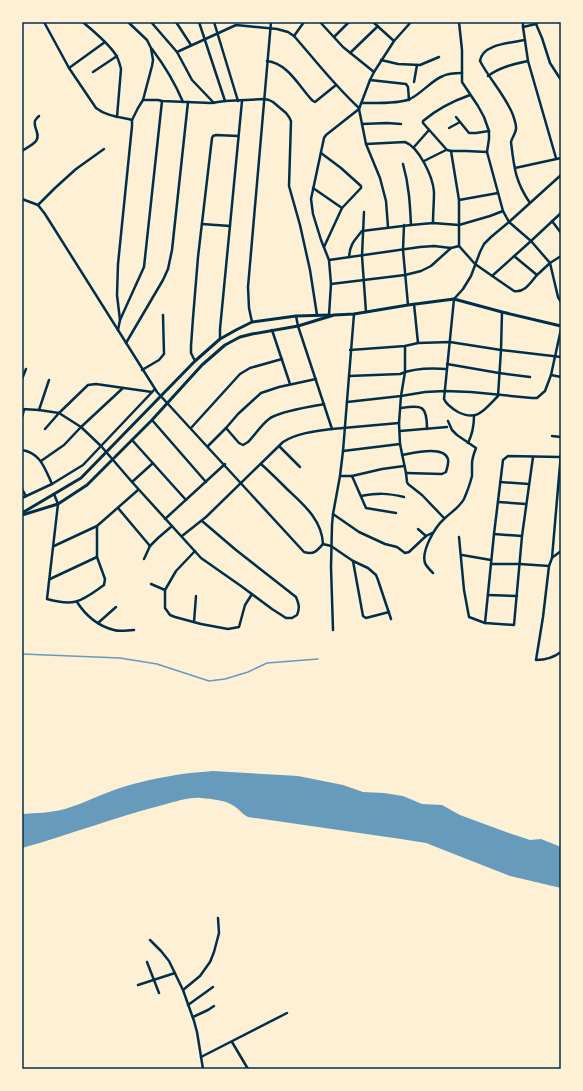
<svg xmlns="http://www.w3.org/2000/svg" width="583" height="1091" font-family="Jost,sans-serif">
	<rect width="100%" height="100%" fill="#fdf0d5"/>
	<path fill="#669bbc" d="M213 771 298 776 343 785 363 792 384 793 403 796 422 804 442 805 460 815 506 832 530 840 541 839 561 847V888L510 876 426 843 401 839 248 817C242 814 239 809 234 806 225 800 212 799 201 798 188 797 175 802 163 805 115 817 69 835 22 848V814C36 813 51 813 65 809 85 803 103 793 123 787 153 778 182 773 213 771Z"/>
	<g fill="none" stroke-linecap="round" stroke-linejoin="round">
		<path stroke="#669bbc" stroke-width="1.5" d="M22 654 120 658 157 664 209 681 225 679 248 672 267 663 318 659"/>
		<g stroke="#003049" stroke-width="2.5">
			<path d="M44 22 69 68 96 108C106 116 120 117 132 120"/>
			<path d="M83 22C94 32 111 45 117 57 119 61 120 65 121 69L117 117"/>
			<path d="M151 22 177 52 192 80 214 103"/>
			<path d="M176 22 191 45"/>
			<path d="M199 22 225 101"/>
			<path d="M214 22 238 101"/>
			<path d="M320 22 343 47 374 72"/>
			<path d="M373 22 394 41"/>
			<path d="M459 22 462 50V82L478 106 484 117 489 131V139L487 152 503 211 509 222 531 241 550 263 558 297 561 302"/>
			<path d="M523 22V27L528 61 556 158"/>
			<path d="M536 24 542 38 550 63 561 80"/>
			<path d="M523 27 536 24 538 22"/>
			<path d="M294 36 304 22"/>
			<path d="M334 37 349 22"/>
			<path d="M525 40C510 43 482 44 480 61 490 80 505 95 513 115 514 119 516 123 516 127 517 132 512 137 511 142 514 167 515 181 530 203"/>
			<path d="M152 49C164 65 175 83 183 102"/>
			<path d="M177 52 236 25 277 29 288 32 294 36C316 61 334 85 359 108"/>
			<path d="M350 53 378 26"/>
			<path d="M381 60 398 64 420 65 439 57"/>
			<path d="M267 61C288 63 300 88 313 101L315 102 336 85"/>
			<path d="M69 68 105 42"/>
			<path d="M93 72 117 56"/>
			<path d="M488 76C500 67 514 64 528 61"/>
			<path d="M370 80 406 84 408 87 409 100"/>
			<path d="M414 82 417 65"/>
			<path d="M143 100H158L162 101 211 103 225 101 264 99 269 100 273 102 286 113 289 117 291 121 289 186 300 225 310 270 317 315"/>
			<path d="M361 103C374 103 399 104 410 99 422 93 432 80 443 76 449 73 455 73 462 73"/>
			<path d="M456 117 469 133H476L489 131"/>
			<path d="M362 124 387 123 401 124"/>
			<path d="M449 128 460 122"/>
			<path d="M366 144 405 142C419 147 433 177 434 192 434 202 433 213 433 223"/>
			<path d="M414 147 429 130"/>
			<path d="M22 151C26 148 33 145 36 141 41 134 33 128 35 121 35 120 38 117 39 116"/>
			<path d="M451 151 447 150 423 123V121C437 109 453 101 470 95"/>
			<path d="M451 151 459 200V246"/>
			<path d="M451 151H466L487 152"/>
			<path d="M321 153 341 168 361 186V188L342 208 324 247"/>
			<path d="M424 161 446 150"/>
			<path d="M403 164C409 185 410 204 411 225"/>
			<path d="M515 168 561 158"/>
			<path d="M313 188 342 208"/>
			<path d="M22 199 38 205 45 214 157 392 304 552C314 555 317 551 323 544"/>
			<path d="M459 200 498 193"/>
			<path d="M38 205 55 188 76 169 104 149"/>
			<path d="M364 212 362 256 366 312"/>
			<path d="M552 221 561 233"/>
			<path d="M202 224 230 226"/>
			<path d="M404 225 403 250 408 305"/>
			<path d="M388 227 386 201 380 178 366 144 359 109 370 80 374 72 394 41 411 22"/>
			<path d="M459 246 475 264 514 291C525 293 531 282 537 275"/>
			<path d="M514 256 537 275 550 263 561 256"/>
			<path d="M349 257C350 244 354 241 362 231L411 225 433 223 459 225 490 216 503 211"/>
			<path d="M329 260 420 247 434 246 451 248"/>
			<path d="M492 276 531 241 561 213"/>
			<path d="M331 284 405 275 421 271 431 266 451 248 459 246"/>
			<path d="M414 304 418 343"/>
			<path d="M329 315 331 284 329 260 321 240 313 214 311 199 324 138 326 135 359 109"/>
			<path d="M296 316 298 326 332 429 399 423"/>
			<path d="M120 320 117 295 118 264 132 126V120L138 108 143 100 152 66 153 60 151 48 147 40 128 22"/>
			<path d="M252 322 249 308 248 287 271 22"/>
			<path d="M118 330 120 320 144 267 162 101"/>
			<path d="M272 330 290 384"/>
			<path d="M220 339V329L242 101"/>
			<path d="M126 343 163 280 168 269 172 250 188 102"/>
			<path d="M405 346V372L401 396 399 423 400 444 406 473 407 482 408 484 422 495 444 518"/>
			<path d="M350 350 405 346 418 343 450 342 501 350 561 357"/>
			<path d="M195 361 191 353V346L193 318 198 257 212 138 213 136 216 135 238 136"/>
			<path d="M447 364 499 373 530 377"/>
			<path d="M142 370 159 360 164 354 163 315"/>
			<path d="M551 375 561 377"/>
			<path d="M349 376 400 374C414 368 431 368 446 369"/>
			<path d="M22 379 26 369"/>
			<path d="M498 396C485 409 478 422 458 412 453 409 446 404 444 399L454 299 463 289 471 276 480 252 484 244 491 237 509 222 561 175"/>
			<path d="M498 396 501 350 502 312"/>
			<path d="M347 402 401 396 425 392 445 391 471 392 532 398H537L545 391 551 375 561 329"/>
			<path d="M401 408C422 405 427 405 427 429"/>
			<path d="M22 409 39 410 59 413 81 427 101 446 132 482 201 558 241 586 272 609 286 618H292L297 615C300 608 299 604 296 597L236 550 202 521"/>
			<path d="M39 410 49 380"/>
			<path d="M22 417 24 410"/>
			<path d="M152 420 206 482"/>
			<path d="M191 428 240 374 250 368 282 359"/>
			<path d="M226 428 239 443 243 445 248 442C255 435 261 425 269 419 279 411 311 407 324 404"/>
			<path d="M45 429 59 413 88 385 96 384 152 392"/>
			<path d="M400 431 447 427"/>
			<path d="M552 436 561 437"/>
			<path d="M132 440 186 500"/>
			<path d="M468 443C472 435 474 424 474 416"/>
			<path d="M208 446 226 428 238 414 261 393 279 387 316 379"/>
			<path d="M279 446 300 467"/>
			<path d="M22 450C41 453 45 469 52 484"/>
			<path d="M343 451 400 444"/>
			<path d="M561 453 552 558 549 566 543 617 536 660C546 660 553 658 561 652"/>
			<path d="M402 455C413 453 444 445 448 459 449 463 447 468 446 472L442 474 406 473"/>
			<path d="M41 461 64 445 81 427 123 388"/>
			<path d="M261 464C270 472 279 481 288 490 304 505 322 520 323 544"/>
			<path d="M340 476H352L382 469 404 466"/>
			<path d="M352 476 366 508 396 513"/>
			<path d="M132 482 153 463"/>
			<path d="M500 482 529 484"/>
			<path d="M22 489 26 496"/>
			<path d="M54 494 58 504 47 599C76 607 81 601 104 585L105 579 97 557V526"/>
			<path d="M361 496C378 493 387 493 404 497"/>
			<path d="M22 498 52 484 83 465 155 389"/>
			<path d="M498 502 526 504"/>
			<path d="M118 508 150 546"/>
			<path d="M333 514 359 532 385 544 397 547 405 553 409 552 426 536 432 533"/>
			<path d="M165 519 225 464"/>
			<path d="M418 529 426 536"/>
			<path d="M494 534 522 536"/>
			<path d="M182 536 206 517 283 442C297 433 316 431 332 429"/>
			<path d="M459 537 464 590 469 617 485 623 514 625 522 536 533 457"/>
			<path d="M323 544 331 546 353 561 368 568 376 575 378 580 391 619"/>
			<path d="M54 546 97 526 138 490"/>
			<path d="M195 551 176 571 165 590V608L170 615 175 617 201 624 228 629 239 627 245 605 252 594"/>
			<path d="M462 555 491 560"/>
			<path d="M553 557 561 551"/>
			<path d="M144 559 150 546 158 538 172 526"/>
			<path d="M353 561 363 616 366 618 389 612"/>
			<path d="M491 564H520L549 566"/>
			<path d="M433 573C430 570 426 566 425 563 421 551 435 527 444 519 451 512 459 508 464 499 467 492 470 484 472 476 472 472 472 468 472 464 472 459 474 453 476 448L457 435 452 430 448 421"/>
			<path d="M50 579 97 557"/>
			<path d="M151 584 165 590"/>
			<path d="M488 595 517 596"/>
			<path d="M77 602C86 616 98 626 114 630 120 632 128 630 134 630"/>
			<path d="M194 622 196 596"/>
			<path d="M98 623 116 607"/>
			<path d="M485 623 494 534 503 460 508 456 560 457"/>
			<path d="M333 630 331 567 332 525 333 514 340 476 343 451 354 314"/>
			<path d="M150 940 161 951 169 961 183 990 194 1021 197 1032 203 1069"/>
			<path d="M147 962 159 993"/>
			<path d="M138 985 175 973"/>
			<path d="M183 990 200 976 210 962 214 952 219 933 218 918"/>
			<path d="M188 1005 213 987"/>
			<path d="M193 1017 208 1010 214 1006"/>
			<path d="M232 1042 248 1069"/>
			<path d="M201 1057 287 1013"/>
		</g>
		<g stroke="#003049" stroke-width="3">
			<path d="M22 513 81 478 195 361 220 339 236 330 252 322 296 316 330 315"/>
			<path d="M22 515 58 504 87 485 152 420 202 365 225 345 240 337 252 334 298 326 334 315 354 314 408 305 454 299 502 312 561 326"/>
		</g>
	</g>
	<rect width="583" height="1091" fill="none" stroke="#fdf0d5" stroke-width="46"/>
	<rect x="23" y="23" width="537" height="1045" fill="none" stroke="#003049" stroke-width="1.5"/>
</svg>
